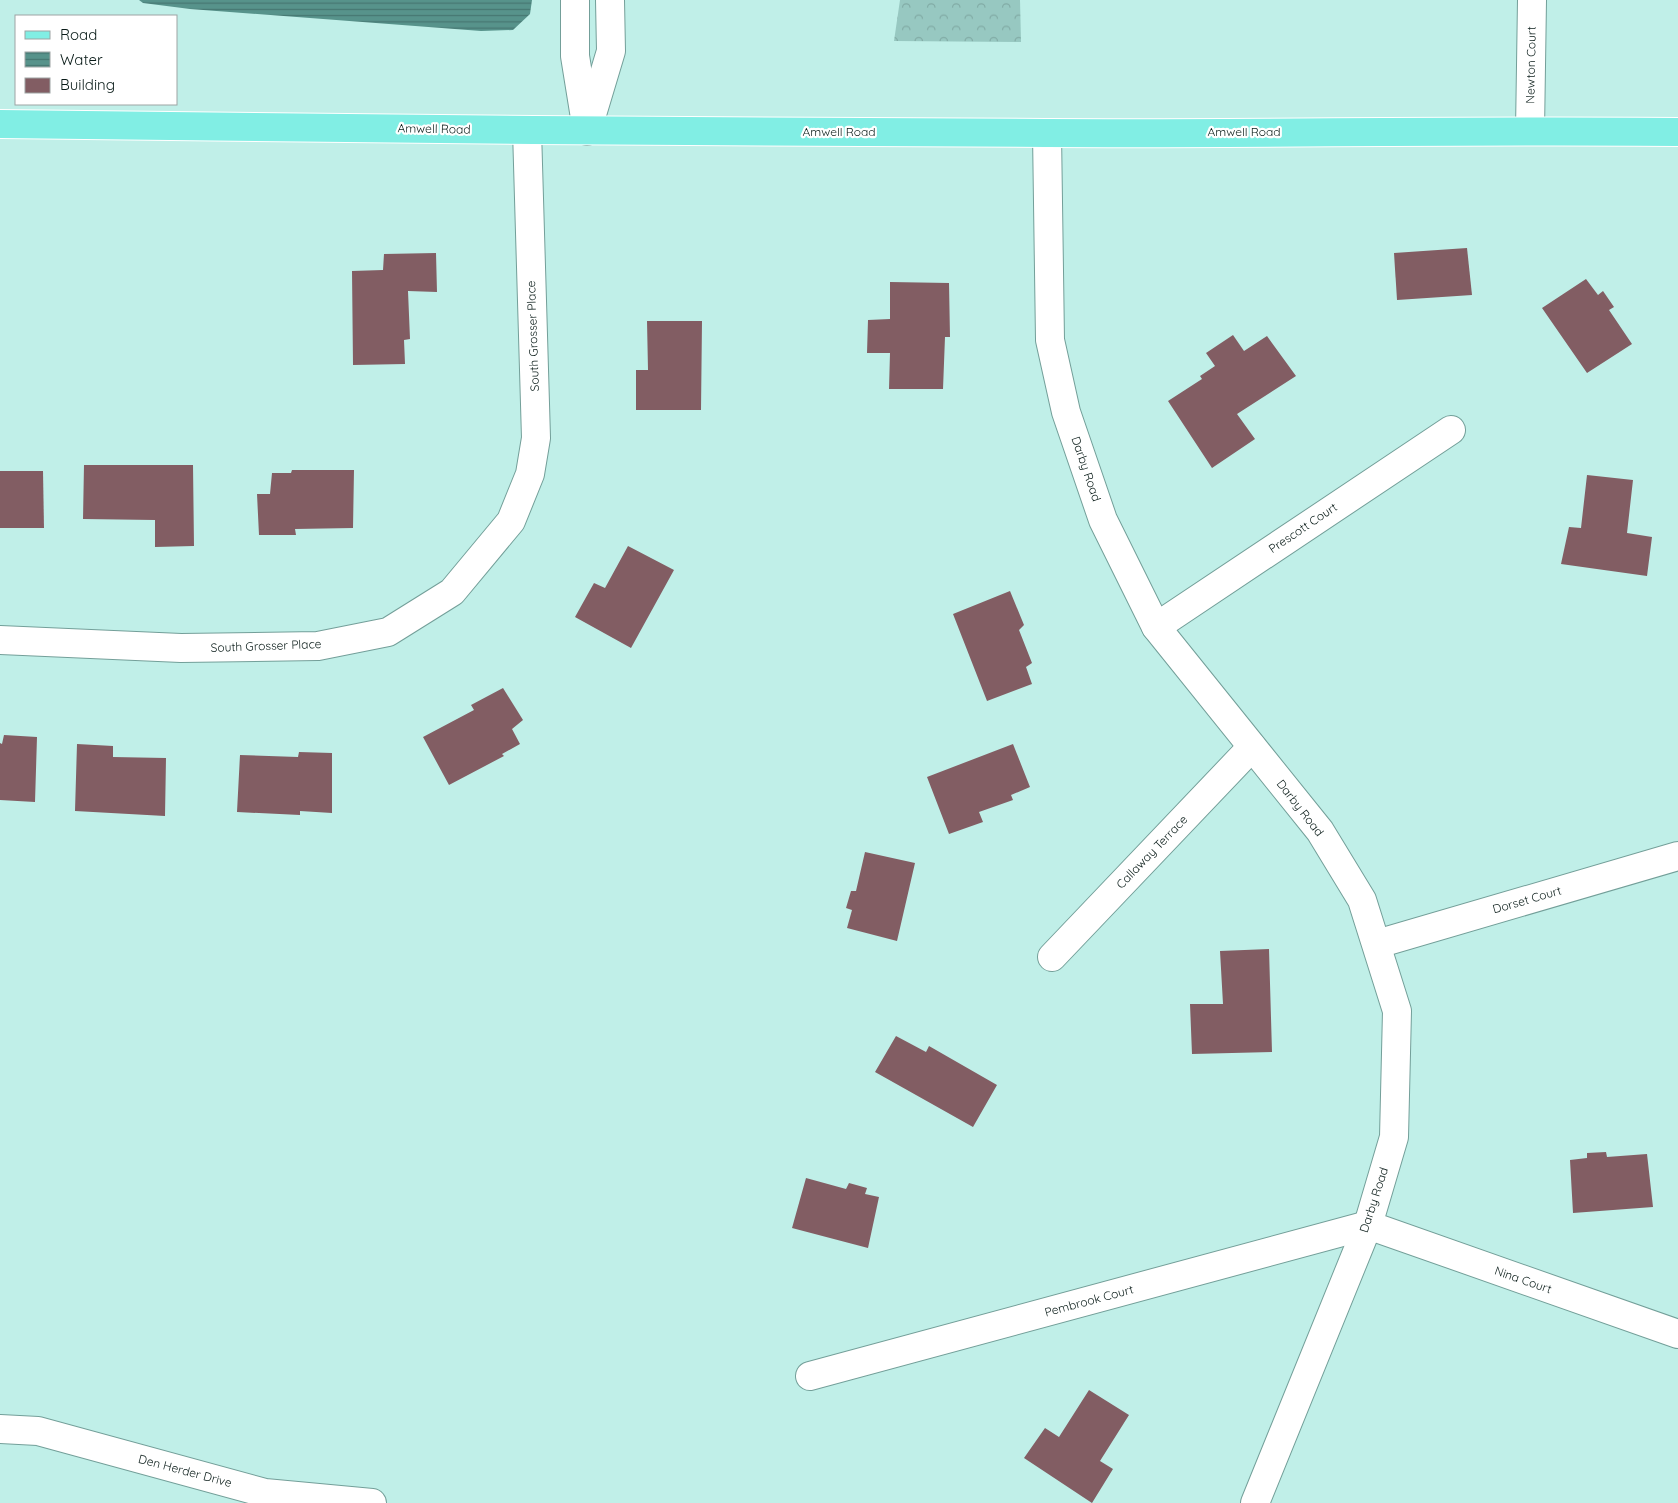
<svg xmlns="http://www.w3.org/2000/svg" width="1678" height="1503" font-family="Quicksand,sans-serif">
	<defs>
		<pattern id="forest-crowns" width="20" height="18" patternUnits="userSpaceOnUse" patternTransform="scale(1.25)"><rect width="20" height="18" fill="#97c8c1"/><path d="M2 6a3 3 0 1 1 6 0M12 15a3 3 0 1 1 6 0" fill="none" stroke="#81aba5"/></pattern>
		<pattern id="water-rules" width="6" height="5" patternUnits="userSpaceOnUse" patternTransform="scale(1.25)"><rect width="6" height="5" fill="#57938b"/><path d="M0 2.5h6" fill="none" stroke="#467771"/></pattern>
	</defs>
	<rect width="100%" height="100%" fill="#c0efe8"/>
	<path fill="url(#forest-crowns)" d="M900 0H1020L1021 42 894 41Z"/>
	<path fill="url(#water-rules)" d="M139 0H532L530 14 513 30 481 31 190 9 143 3Z"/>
	<g fill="#825d63">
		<path d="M1467 248 1472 295 1397 300 1394 253Z"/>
		<path d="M436 253 437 292 408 291 410 339 404 340 405 364 353 365 352 271 383 270 384 254Z"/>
		<path d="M1586 279 1598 295 1603 291 1614 307 1609 310 1632 344 1587 373 1542 308Z"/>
		<path d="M890 282 949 283 950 337H945L943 389H889L890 353H867L868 320 890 319Z"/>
		<path d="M647 321H702L701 410H636V370H648Z"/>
		<path d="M1233 335 1244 351 1267 336 1296 376 1237 414 1255 439 1212 468 1168 401 1202 379 1200 376 1215 366 1206 353Z"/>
		<path d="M84 465H193L194 546 155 547V520L83 519Z"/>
		<path d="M292 470H354L353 528 295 529 296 535H259L257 494H270L272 473H291Z"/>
		<path d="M0 471H43L44 528H0Z"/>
		<path d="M1587 475 1633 480 1627 533 1652 537 1647 576 1561 564 1569 527 1581 528Z"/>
		<path d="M628 546 674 570 631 648 575 617 594 583 605 588Z"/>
		<path d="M1010 591 1024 625 1019 630 1032 663 1026 667 1032 684 987 701 953 614Z"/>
		<path d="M503 688 523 720 512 729 520 744 502 754 504 756 449 785 423 737 474 710 471 705Z"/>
		<path d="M4 735 37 737 35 802 0 800V743L2 744Z"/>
		<path d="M77 744 113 746V757L166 758 165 816 75 811Z"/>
		<path d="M1013 744 1030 787 1011 795 1013 800 979 812 983 822 949 834 927 777Z"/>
		<path d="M299 752 332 753V813L300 811V815L237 812 240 755 298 757Z"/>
		<path d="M865 852 915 863 897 941 847 928 852 910 846 908 851 891H856Z"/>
		<path d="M1269 949 1272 1052 1192 1054 1190 1004H1223L1220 951Z"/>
		<path d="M896 1036 926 1052 929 1046 997 1085 973 1127 875 1072Z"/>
		<path d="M1606 1152 1607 1157 1647 1154 1653 1207 1573 1213 1570 1160 1587 1158V1153Z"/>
		<path d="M806 1178 846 1189 849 1183 867 1188 865 1194 879 1197 868 1248 792 1228Z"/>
		<path d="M1089 1390 1129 1415 1100 1461 1113 1469 1092 1503 1024 1458 1045 1428 1059 1437Z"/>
	</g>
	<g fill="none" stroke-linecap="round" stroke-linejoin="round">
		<g stroke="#739f99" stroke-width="30">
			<g id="minor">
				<path d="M575 0V56L586 124"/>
				<path d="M587 131 611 51 610 0"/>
				<path d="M1530 131 1532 0"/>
				<path d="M1047 133 1050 340 1066 412 1103 520 1156 627 1320 831 1362 900 1397 1011 1394 1137 1368 1225 1255 1503"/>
				<path d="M1156 627 1451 430"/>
				<path d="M0 640 181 648 318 646 388 632 452 592 511 521 530 474 536 438 527 130"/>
				<path d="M1377 944 1678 856"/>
				<path d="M1052 957 1252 747"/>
				<path d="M810 1376 1368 1225 1678 1334"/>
				<path d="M0 1429 38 1431 265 1493 372 1503"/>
			</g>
		</g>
		<g stroke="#fff" stroke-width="30">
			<path id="major" d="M0 124C349 128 697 133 1046 133 1256 134 1467 130 1678 132"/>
		</g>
		<use href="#minor" stroke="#fff" stroke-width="28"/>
		<use href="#major" stroke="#81eee4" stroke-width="28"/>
	</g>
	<g text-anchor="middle" stroke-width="4.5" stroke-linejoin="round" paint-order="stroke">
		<g font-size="12" fill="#091b18" stroke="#fff">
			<text transform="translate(1531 65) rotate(-89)" y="4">Newton Court</text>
			<text transform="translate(434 129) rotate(1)" y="4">Amwell Road</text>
			<text x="839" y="136">Amwell Road</text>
			<text x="1244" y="136">Amwell Road</text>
			<text transform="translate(533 336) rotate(-92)" y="4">South Grosser Place</text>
			<text transform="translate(1086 469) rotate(71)" y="4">Darby Road</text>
			<text transform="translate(1303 528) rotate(-34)" y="4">Prescott Court</text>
			<text transform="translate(266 646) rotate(-2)" y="4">South Grosser Place</text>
			<text transform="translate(1300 808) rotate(52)" y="4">Darby Road</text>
			<text transform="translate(1152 852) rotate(-46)" y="4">Callaway Terrace</text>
			<text transform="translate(1527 900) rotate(-16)" y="4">Dorset Court</text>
			<text transform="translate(1374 1200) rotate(-72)" y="4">Darby Road</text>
			<text transform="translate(1523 1280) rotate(19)" y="4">Nina Court</text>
			<text transform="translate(1089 1301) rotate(-15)" y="4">Pembrook Court</text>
			<text transform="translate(185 1471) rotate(15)" y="4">Den Herder Drive</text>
		</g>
	</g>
	<rect x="15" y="15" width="162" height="90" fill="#ffffff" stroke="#9da4a3"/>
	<rect x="25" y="31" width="25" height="8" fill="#81eee4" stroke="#9da4a3"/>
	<text x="60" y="40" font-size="15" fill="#091b18">Road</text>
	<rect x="25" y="52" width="25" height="15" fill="url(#water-rules)" stroke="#9da4a3"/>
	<text x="60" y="65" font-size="15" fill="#091b18">Water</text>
	<rect x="25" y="78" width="25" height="15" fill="#825d63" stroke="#9da4a3"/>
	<text x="60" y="90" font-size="15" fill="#091b18">Building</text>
</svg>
